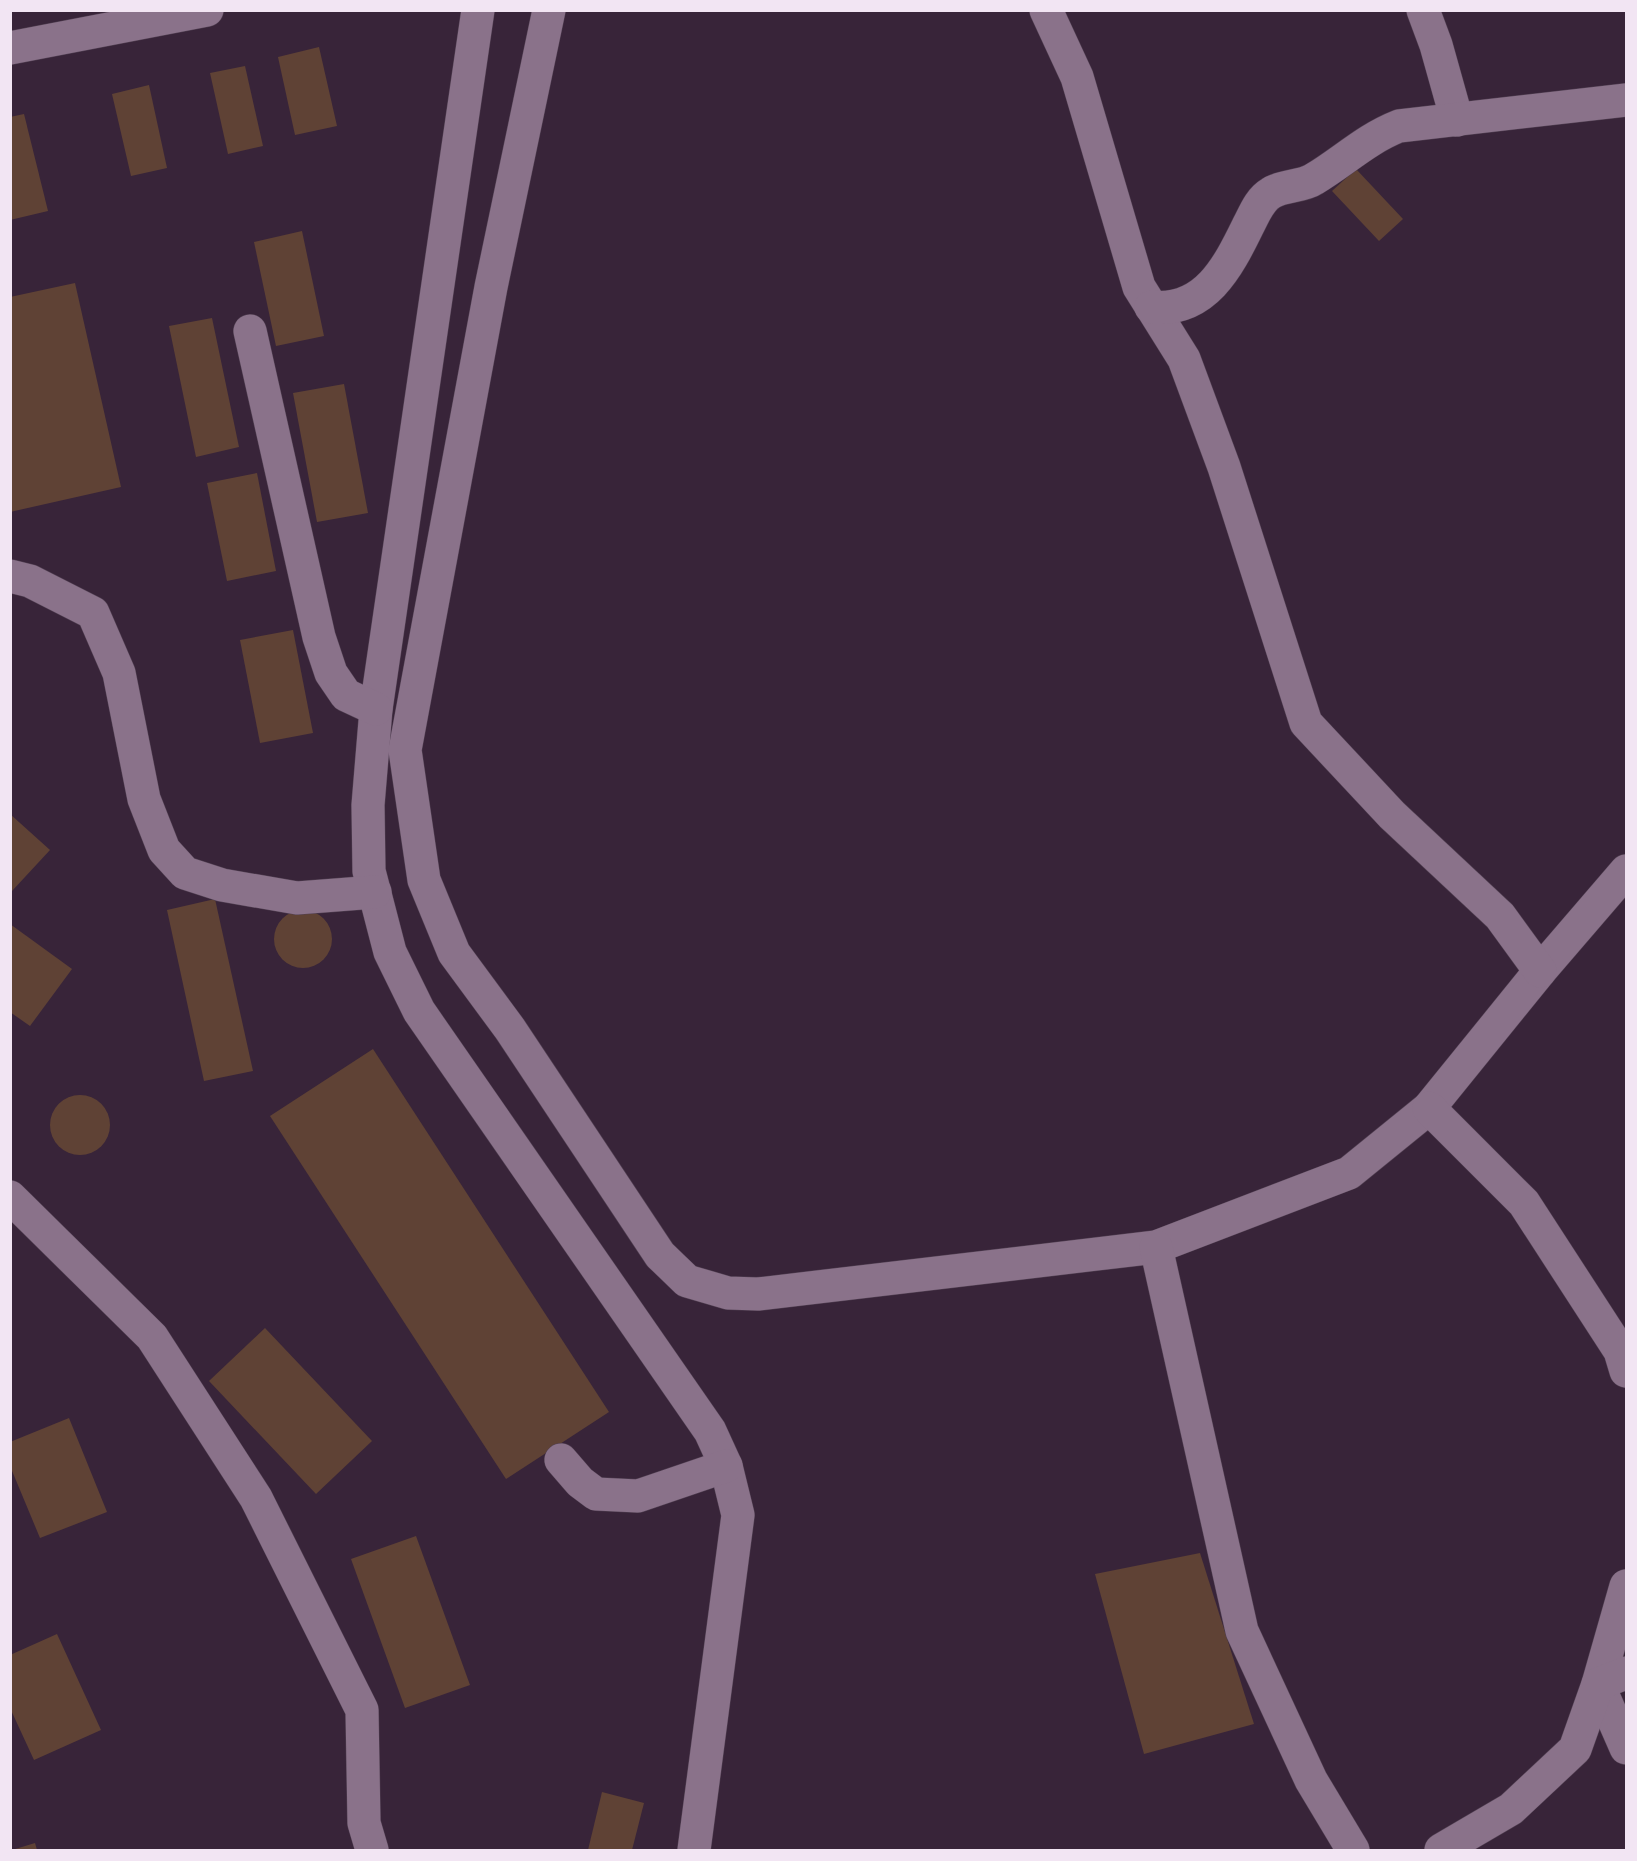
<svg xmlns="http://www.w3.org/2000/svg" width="1637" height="1861" font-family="Mulish,sans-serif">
	<rect width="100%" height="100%" fill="#382439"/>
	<g fill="#5f4235">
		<path d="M319 47 337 126 295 135 278 57Z"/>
		<path d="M245 66 263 146 228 154 210 73Z"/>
		<path d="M149 85 167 168 131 176 112 94Z"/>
		<path d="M24 114 48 211 10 220V117Z"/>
		<path d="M1356 169 1403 219 1379 241 1332 191Z"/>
		<path d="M302 231 324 336 276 346 254 242Z"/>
		<path d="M75 283 121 487 10 512V297Z"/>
		<path d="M212 318 239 447 196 457 169 326Z"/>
		<path d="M344 384 368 513 317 522 293 393Z"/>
		<path d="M257 473 276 571 227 581 207 483Z"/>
		<path d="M293 630 313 733 260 743 240 640Z"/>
		<path d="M10 814 50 850 12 891 10 889Z"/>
		<path d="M215 899 253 1071 204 1081 167 910Z"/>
		<circle cx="303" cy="939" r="29"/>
		<path d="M10 924 72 969 30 1026 10 1012Z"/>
		<path d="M373 1049 609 1412 506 1479 270 1116Z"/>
		<circle cx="80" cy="1125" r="30"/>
		<path d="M265 1328 372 1441 316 1494 209 1381Z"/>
		<path d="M69 1418 107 1512 40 1538 10 1466V1442Z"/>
		<path d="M416 1536 470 1685 405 1708 351 1559Z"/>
		<path d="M1200 1553 1254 1724 1144 1754 1095 1574Z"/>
		<path d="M57 1634 101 1730 34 1760 10 1708V1655Z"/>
		<path d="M602 1792 644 1803 632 1850H588Z"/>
		<path d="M35 1843 37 1850H12Z"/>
	</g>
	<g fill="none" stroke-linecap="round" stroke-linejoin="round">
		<g stroke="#524153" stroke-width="34">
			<g id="minor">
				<path d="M478 10 376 709 368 805 369 871 390 952 419 1011 710 1431 726 1466 738 1515 694 1850"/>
				<path d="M549 10 491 287 405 750 424 880 454 953 510 1029 660 1255 687 1281 728 1293 758 1294 1156 1247 1349 1173 1429 1108 1540 971 1626 871"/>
				<path d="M1046 10 1077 77 1139 287 1184 359 1224 467 1306 723 1392 815 1500 916 1540 971"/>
				<path d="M1423 10 1436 45 1457 120"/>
				<path d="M10 48 207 10"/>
				<path d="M1151 307C1205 313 1228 267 1248 226 1254 215 1259 200 1271 193 1283 185 1302 187 1314 179 1344 161 1366 139 1399 126L1626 100"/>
				<path d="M250 331 319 637 331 673 346 695 376 709"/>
				<path d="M10 576 30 581 93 613 119 673 144 799 164 850 185 873 222 885 297 898 375 892"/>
				<path d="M1429 1108 1524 1203 1620 1351 1626 1371"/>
				<path d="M10 1197 152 1337 256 1498 362 1710 364 1823 372 1850"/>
				<path d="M1156 1247 1242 1631 1311 1780 1353 1850"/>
				<path d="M561 1460 580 1482 596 1494 638 1496 726 1466"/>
				<path d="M1626 1586 1598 1684 1626 1748"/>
				<path d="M1441 1850 1511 1809 1575 1749 1598 1684 1626 1673"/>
			</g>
		</g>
		<use href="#minor" stroke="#8a728a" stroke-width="33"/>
	</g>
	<rect width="1637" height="1861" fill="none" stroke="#f2e5f3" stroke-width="24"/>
</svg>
